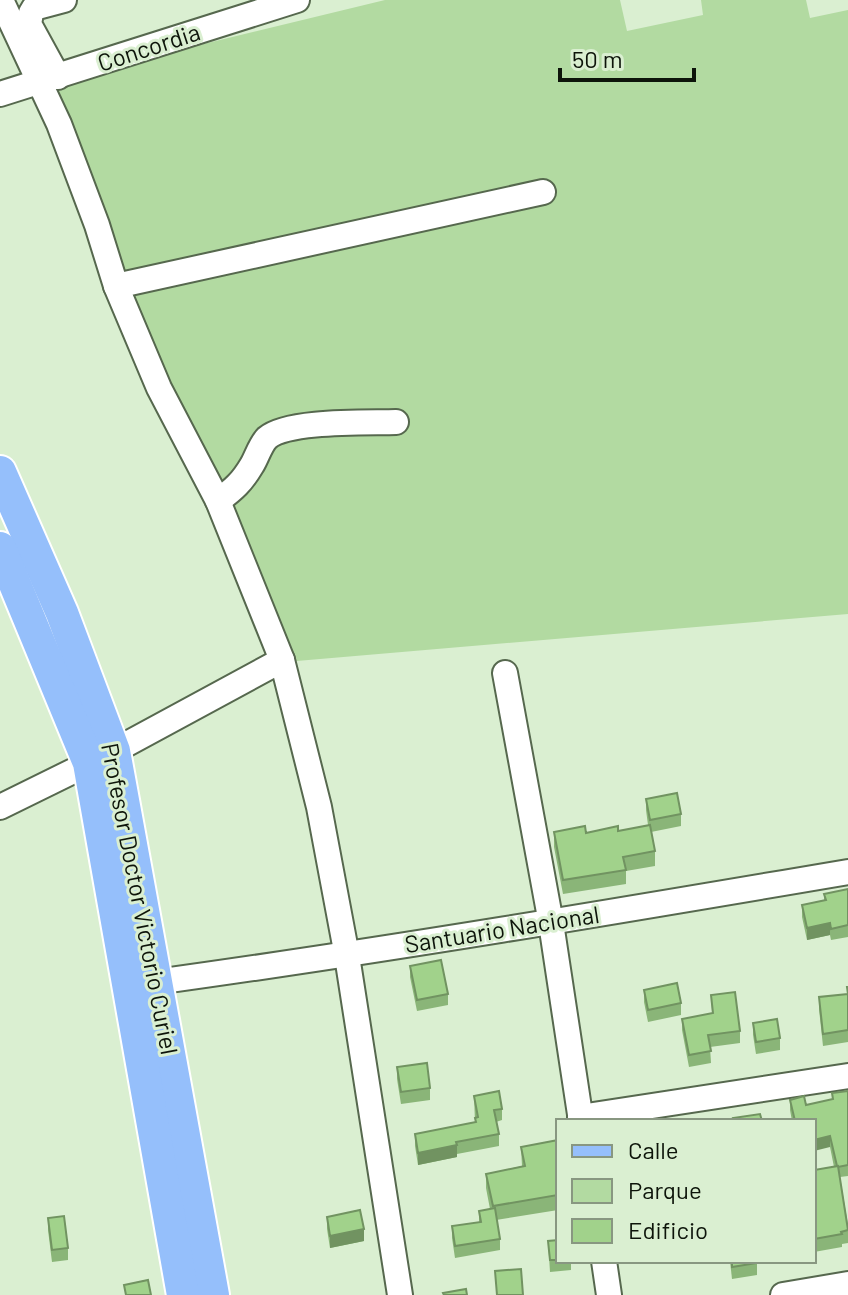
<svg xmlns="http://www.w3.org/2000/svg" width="848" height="1295" font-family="Barlow,sans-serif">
	<rect width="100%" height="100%" fill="#daefd1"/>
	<path fill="#b2daa1" d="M385 0H620L627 31 703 15 701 0H806L810 18 848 10V614L285 662 34 85Z"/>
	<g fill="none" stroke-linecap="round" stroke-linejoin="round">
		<g stroke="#56684e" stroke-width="28">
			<g id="minor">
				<path d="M1 0 59 124 97 225 116 286 159 388 218 501 282 660 319 807 347 956 400 1295"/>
				<path d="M58 77 29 24 31 13 34 8 64 0"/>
				<path d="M0 94 297 0"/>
				<path d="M116 286 543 192"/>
				<path d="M218 501C234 489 242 482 252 465 257 457 260 445 267 438 288 420 367 423 396 422"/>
				<path d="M505 673 551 923 581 1121"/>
				<path d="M0 807 114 751 282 660"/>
				<path d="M156 982C387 950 618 911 848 872"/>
				<path d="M580 1117 848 1076"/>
				<path d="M604 1261 609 1295"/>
				<path d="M783 1295 848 1284"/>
			</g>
		</g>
		<g stroke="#fff" stroke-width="36">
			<g id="major">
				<path d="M0 472 62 613 114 751 213 1295"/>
				<path d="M0 548 89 763 183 1295"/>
			</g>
		</g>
		<use href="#minor" stroke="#fff" stroke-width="24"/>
		<use href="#major" stroke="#95bffb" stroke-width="32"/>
	</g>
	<g fill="#8ab578">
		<path d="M646 799 681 814V826L651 832 655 851V866L626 871V884L563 894 554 847V832L586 833 618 831 648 825 646 810Z"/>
		<path d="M848 889V937L831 940 830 935 807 940 802 917V905L824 900V894Z"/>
		<path d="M410 966 448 994V1005L417 1011 410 977Z"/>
		<path d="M847 987H848V1042L823 1046 819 1009V997L847 994Z"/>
		<path d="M644 990 681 1003V1015L648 1022 644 1002Z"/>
		<path d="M711 995 740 1031V1043L710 1047 711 1063 689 1067 682 1030V1019L712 1013Z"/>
		<path d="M753 1023 780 1038V1050L756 1054 753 1035Z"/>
		<path d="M397 1067 430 1088V1100L401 1104 397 1079Z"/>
		<path d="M848 1091V1176L840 1177 848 1225V1243L842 1244V1247L814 1252V1170L834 1167 830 1147 814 1121H792L790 1110V1100L806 1105 832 1099V1093Z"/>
		<path d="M474 1096 502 1109V1120L496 1122 499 1134V1146L457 1154V1157L418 1165 415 1146V1134L475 1122Z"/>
		<path d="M558 1140V1210L496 1220 500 1239V1250L455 1258 452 1238V1226L479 1222V1211L490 1209 486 1188V1174L522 1166 521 1147Z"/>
		<path d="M327 1217 364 1241 330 1248 327 1229Z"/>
		<path d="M48 1218 68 1248V1260L52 1262 48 1230Z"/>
		<path d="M558 1240V1261H571V1270L550 1272 548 1241Z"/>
		<path d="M730 1261H757V1275L732 1279Z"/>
	</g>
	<g fill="#719361">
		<path d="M830 923V935L807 940V928Z"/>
		<path d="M830 1136V1147L814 1151V1140Z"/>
		<path d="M457 1145V1157L418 1165V1153Z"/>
		<path d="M364 1229V1241L330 1248V1236Z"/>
	</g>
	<g fill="#a1d28b" stroke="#719361" stroke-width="2">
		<path d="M677 793 681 814 650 820 646 799Z"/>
		<path d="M650 825 655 851 623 857 626 870 563 880 554 832 585 826 586 833 618 826V831Z"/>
		<path d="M848 889V925L831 929 830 923 807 928 802 905 826 900 824 894Z"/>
		<path d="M441 960 448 994 417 1000 410 966Z"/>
		<path d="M677 983 681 1003 648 1010 644 990Z"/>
		<path d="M847 987H848V1030L823 1034 819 997 848 994Z"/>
		<path d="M735 992 740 1031 708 1035 711 1051 689 1055 682 1019 713 1013 711 995Z"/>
		<path d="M777 1019 780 1038 756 1042 753 1023Z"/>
		<path d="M427 1063 430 1088 401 1092 397 1067Z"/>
		<path d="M499 1091 502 1109 494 1110 499 1134 456 1142 457 1145 418 1153 415 1134 476 1122 475 1118 478 1117 474 1096Z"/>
		<path d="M848 1091V1165L838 1167 837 1166 830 1136 814 1140V1121H795L790 1100 804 1096 806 1105 833 1099 832 1093Z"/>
		<path d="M760 1114 762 1121H734L733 1118Z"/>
		<path d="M558 1140V1195L493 1206 486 1174 525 1166 521 1147Z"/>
		<path d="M838 1166 848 1230 841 1232 842 1234 814 1239V1170Z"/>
		<path d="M495 1208 500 1239 455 1246 452 1226 481 1222 479 1211Z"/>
		<path d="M360 1210 364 1229 330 1236 327 1217Z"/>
		<path d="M64 1216 68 1248 52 1250 48 1218Z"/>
		<path d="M558 1240V1260H550L548 1241Z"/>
		<path d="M732 1261H757V1263L732 1267Z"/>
		<path d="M521 1269 523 1295H497L495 1271Z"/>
		<path d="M148 1280 151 1295H126L124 1285Z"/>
		<path d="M466 1289 467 1295H444L443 1293Z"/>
	</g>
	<g text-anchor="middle" stroke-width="6" stroke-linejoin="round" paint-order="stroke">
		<g font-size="24" fill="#0d140a" stroke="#daefd1">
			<text transform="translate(149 48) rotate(-18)" y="8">Concordia</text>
			<text transform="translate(139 899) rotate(79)" y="8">Profesor Doctor Victorio Curiel</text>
			<text transform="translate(502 930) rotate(-9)" y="8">Santuario Nacional</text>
		</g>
	</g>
	<rect x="556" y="1119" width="260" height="144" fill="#daefd1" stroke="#889781" stroke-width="2"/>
	<rect x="572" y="1145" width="40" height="12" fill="#95bffb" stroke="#889781" stroke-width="2"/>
	<text x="628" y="1159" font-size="24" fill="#0d140a">Calle</text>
	<rect x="572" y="1179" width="40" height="24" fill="#b2daa1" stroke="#889781" stroke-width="2"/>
	<text x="628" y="1199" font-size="24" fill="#0d140a">Parque</text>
	<rect x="572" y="1219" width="40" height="24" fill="#a1d28b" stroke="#889781" stroke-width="2"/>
	<text x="628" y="1239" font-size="24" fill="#0d140a">Edificio</text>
	<path d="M560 68v12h134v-12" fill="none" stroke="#0d140a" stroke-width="4"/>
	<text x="572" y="68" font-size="24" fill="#0d140a" stroke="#daefd1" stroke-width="6" paint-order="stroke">50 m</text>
</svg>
